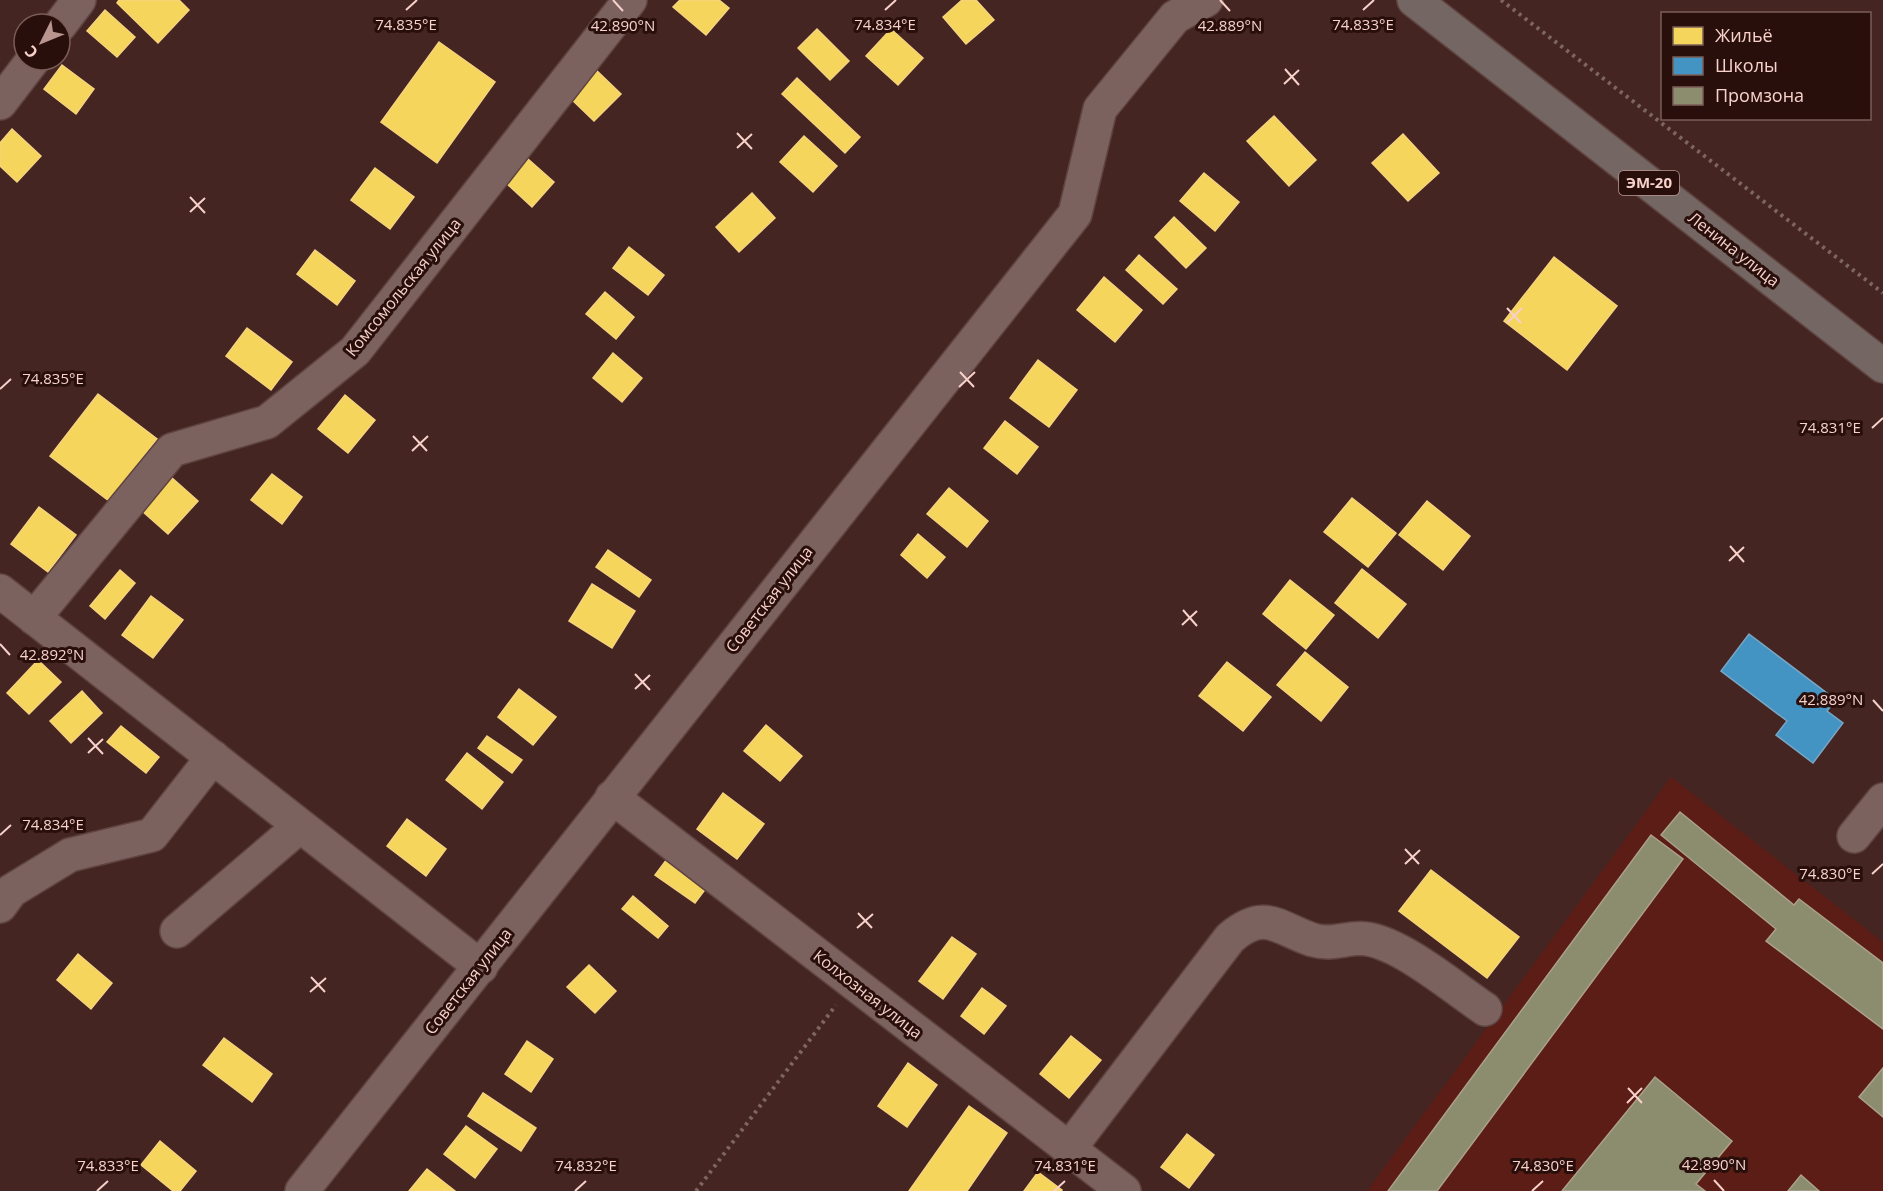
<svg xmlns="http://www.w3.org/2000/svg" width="1883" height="1191" font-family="'Open Sans',sans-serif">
	<rect width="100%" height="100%" fill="#452521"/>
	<path fill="#5b1d16" d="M1671 777 1883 942V1191H1367Z"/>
	<g fill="#f6d55c" stroke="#f6d47d" stroke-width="1.5">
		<path d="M119 0H179L189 10 158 43 117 3Z"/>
		<path d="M680 0H719L729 8 706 35 673 7Z"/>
		<path d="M962 0H976L994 20 966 44 943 17Z"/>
		<path d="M105 10 135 37 117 57 87 31Z"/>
		<path d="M817 29 849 61 830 80 798 48Z"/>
		<path d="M891 29 923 58 898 85 866 56Z"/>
		<path d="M439 42 495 82 437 163 381 122Z"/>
		<path d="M62 65 94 89 76 114 44 89Z"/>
		<path d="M594 68 621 94 594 121 567 95Z"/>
		<path d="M797 78 860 137 845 153 782 94Z"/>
		<path d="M1274 116 1316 160 1289 186 1247 141Z"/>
		<path d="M12 129 41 156 17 182 0 166V143Z"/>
		<path d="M1403 134 1439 173 1408 201 1372 163Z"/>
		<path d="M804 136 837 166 813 192 780 162Z"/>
		<path d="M528 159 554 182 532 207 506 183Z"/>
		<path d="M375 168 414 197 390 229 351 200Z"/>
		<path d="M1204 173 1239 202 1215 231 1180 201Z"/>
		<path d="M752 193 775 218 739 252 716 227Z"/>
		<path d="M1174 217 1206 248 1186 268 1155 237Z"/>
		<path d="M629 247 664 275 648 295 613 268Z"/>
		<path d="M315 250 355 281 337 305 297 274Z"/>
		<path d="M1139 255 1177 289 1163 304 1126 270Z"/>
		<path d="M1554 257 1617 306 1567 370 1504 321Z"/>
		<path d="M1104 277 1142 310 1115 342 1077 310Z"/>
		<path d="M605 292 634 317 616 339 586 314Z"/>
		<path d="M247 328 292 362 271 390 226 356Z"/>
		<path d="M613 353 642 378 622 402 593 378Z"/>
		<path d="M1038 360 1077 390 1049 427 1010 398Z"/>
		<path d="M98 394 157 439 109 501 50 456Z"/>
		<path d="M345 395 375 420 348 453 318 429Z"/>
		<path d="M1005 421 1038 447 1017 474 984 448Z"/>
		<path d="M272 474 302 497 282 524 251 500Z"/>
		<path d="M171 477 198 501 168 534 142 511Z"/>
		<path d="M949 488 988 521 967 547 927 514Z"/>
		<path d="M1352 498 1396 533 1368 567 1324 532Z"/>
		<path d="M1427 501 1470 536 1443 570 1399 535Z"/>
		<path d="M39 507 76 535 48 572 11 544Z"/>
		<path d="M918 534 945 557 927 578 901 555Z"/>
		<path d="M608 550 651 580 639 597 596 567Z"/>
		<path d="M1362 569 1406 604 1378 638 1335 603Z"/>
		<path d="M120 570 135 583 105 619 90 606Z"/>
		<path d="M1290 580 1334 615 1306 649 1263 614Z"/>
		<path d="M592 584 635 611 612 648 569 621Z"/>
		<path d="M151 596 183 620 153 658 122 635Z"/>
		<path d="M1305 652 1348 687 1321 721 1277 685Z"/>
		<path d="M38 660 61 682 29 714 7 693Z"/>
		<path d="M1227 662 1271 697 1243 731 1199 696Z"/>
		<path d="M519 689 556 717 533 745 498 717Z"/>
		<path d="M82 691 102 713 71 743 50 721Z"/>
		<path d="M766 725 802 756 780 781 744 751Z"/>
		<path d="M121 726 159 757 146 773 107 742Z"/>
		<path d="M487 736 522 760 512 773 478 748Z"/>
		<path d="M467 753 503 782 482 809 446 780Z"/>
		<path d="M723 793 764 824 737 859 697 829Z"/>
		<path d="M407 819 446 849 426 876 387 846Z"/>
		<path d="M667 859 707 887 695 903 655 875Z"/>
		<path d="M1431 870 1519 937 1487 978 1399 911Z"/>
		<path d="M633 896 668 926 658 938 622 909Z"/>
		<path d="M952 937 976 954 943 999 919 981Z"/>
		<path d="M78 954 112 983 91 1009 57 980Z"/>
		<path d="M589 965 616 991 595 1013 567 987Z"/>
		<path d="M982 988 1006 1006 984 1034 961 1016Z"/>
		<path d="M1071 1036 1101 1060 1069 1098 1040 1074Z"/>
		<path d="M224 1038 272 1074 252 1102 203 1065Z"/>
		<path d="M527 1041 553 1059 531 1092 505 1074Z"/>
		<path d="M908 1063 937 1085 907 1127 878 1106Z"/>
		<path d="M483 1093 536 1128 521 1151 468 1116Z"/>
		<path d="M969 1106 1007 1133 967 1191H909Z"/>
		<path d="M466 1126 497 1149 475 1178 444 1154Z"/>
		<path d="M1187 1134 1214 1155 1189 1188 1161 1167Z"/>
		<path d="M160 1141 196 1171 180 1191H173L141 1165Z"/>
		<path d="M427 1169 455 1191H409Z"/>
		<path d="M1038 1172 1062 1190 1061 1191H1024Z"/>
	</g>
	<path fill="#4393c3" stroke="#79a6c5" stroke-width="1.5" d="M1749 634 1836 700 1827 711 1843 723 1813 763 1776 735 1787 721 1721 671Z"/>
	<g fill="#8c8c6e" stroke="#aca18a" stroke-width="1.5">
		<path d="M1680 812 1794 905 1799 899 1883 963V1029L1766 941 1776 929 1661 835Z"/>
		<path d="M1651 835 1683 859 1437 1191H1388Z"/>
		<path d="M1883 1068V1117L1859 1097Z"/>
		<path d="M1655 1077 1732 1141 1696 1184 1705 1191H1562Z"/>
		<path d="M1801 1175 1819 1191H1788Z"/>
	</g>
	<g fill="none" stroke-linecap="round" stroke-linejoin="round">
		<g stroke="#5e4340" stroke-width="36">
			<g id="minor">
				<path d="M60 25 79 0"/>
				<path d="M0 103 33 60"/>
				<path d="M0 591 481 967"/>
				<path d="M34 618 172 450 267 422 355 351 630 0"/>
				<path d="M612 797 1124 1191"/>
				<path d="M1854 836 1883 800"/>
				<path d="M0 906 11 891 70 855 152 835 213 757"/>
				<path d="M177 931 300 826"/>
				<path d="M1069 1149 1230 938C1265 908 1277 928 1313 940 1334 946 1348 936 1367 939 1402 944 1454 988 1485 1009"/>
				<path d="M302 1191 1075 214 1100 109 1175 17 1206 0"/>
			</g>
		</g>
		<g stroke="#5e4340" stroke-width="36">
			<path id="major" d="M1414 0 1883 366"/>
		</g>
		<g stroke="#7d6662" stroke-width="4" stroke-dasharray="3 4.5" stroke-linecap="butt">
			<path d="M1501 0 1883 293"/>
			<path d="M696 1191 836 1005"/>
		</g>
		<use href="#minor" stroke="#7c625e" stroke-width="33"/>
		<use href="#major" stroke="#746663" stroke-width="33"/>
	</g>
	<path fill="none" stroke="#f7d1ca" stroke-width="2" d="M613 0 623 11M1220 0 1230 11M406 10 417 0M885 10 896 0M1363 10 1374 0M1285 69 1299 85M1284 84 1299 70M737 133 752 149M737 148 752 134M190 197 205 213M190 212 205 198M1507 308 1521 323M1507 323 1522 308M960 372 974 387M959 387 975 372M0 389 11 379M1872 428 1883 418M413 436 427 451M412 451 428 436M1730 546 1744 562M1729 561 1744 547M1183 610 1197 626M1182 625 1197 611M0 644 10 655M635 674 650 690M635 689 650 675M1873 700 1883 711M88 738 103 754M88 753 103 739M0 835 11 825M1405 849 1419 864M1405 864 1420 850M1872 874 1883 864M858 913 872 928M857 928 873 914M311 977 325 992M310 992 326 978M1628 1088 1642 1103M1627 1103 1642 1088M1714 1180 1724 1191M97 1191 108 1181M575 1191 586 1181M1054 1191 1065 1181M1532 1191 1543 1181"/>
	<g text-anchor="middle" stroke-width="6" stroke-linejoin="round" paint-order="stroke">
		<rect fill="#290f0b" stroke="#b99791" stroke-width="1.5" x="1619" y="171" width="60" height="24" rx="4.5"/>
		<g font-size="15" font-weight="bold" fill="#f7d1ca">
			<text x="1649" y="188">ЭМ-20</text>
		</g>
		<g font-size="16" fill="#f7d1ca" stroke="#290f0b">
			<text transform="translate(1734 249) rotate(38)" y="6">Ленина улица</text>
			<text transform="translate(403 287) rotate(-51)" y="6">Комсомольская улица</text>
			<text transform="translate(769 599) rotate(-52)" y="6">Советская улица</text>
			<text transform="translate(468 981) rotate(-52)" y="6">Советская улица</text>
			<text transform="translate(868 994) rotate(38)" y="6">Колхозная улица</text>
		</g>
	</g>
	<g font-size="15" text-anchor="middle" fill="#f7d1ca" stroke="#290f0b" stroke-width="6" stroke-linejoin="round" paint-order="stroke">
		<text x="406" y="30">74.835°E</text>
		<text x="885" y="30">74.834°E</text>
		<text x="1363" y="30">74.833°E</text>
		<text x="623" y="31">42.890°N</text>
		<text x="1230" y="31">42.889°N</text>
		<text x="53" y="384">74.835°E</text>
		<text x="1830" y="433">74.831°E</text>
		<text x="52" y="660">42.892°N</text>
		<text x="1831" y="705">42.889°N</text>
		<text x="53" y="830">74.834°E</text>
		<text x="1830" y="879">74.830°E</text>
		<text x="1714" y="1170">42.890°N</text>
		<text x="108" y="1171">74.833°E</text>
		<text x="586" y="1171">74.832°E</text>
		<text x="1065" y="1171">74.831°E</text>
		<text x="1543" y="1171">74.830°E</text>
	</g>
	<rect x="1661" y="12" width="210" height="108" fill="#290f0b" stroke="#7b5d57" stroke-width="1.5"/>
	<rect x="1673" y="27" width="30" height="18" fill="#f6d55c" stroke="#7b5d57" stroke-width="1.5"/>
	<text x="1715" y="42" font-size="18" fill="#f7d1ca">Жильё</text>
	<rect x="1673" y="57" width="30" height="18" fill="#4393c3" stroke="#7b5d57" stroke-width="1.5"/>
	<text x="1715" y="72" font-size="18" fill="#f7d1ca">Школы</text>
	<rect x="1673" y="87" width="30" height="18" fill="#8c8c6e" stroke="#7b5d57" stroke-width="1.5"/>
	<text x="1715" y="102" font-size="18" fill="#f7d1ca">Промзона</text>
	<g transform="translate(42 42) rotate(227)"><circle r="28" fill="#290f0b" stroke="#7b5d57" stroke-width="1.5"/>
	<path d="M0-4.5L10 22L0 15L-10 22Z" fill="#b9958f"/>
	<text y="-9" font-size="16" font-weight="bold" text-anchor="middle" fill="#f7d1ca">С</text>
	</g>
</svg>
